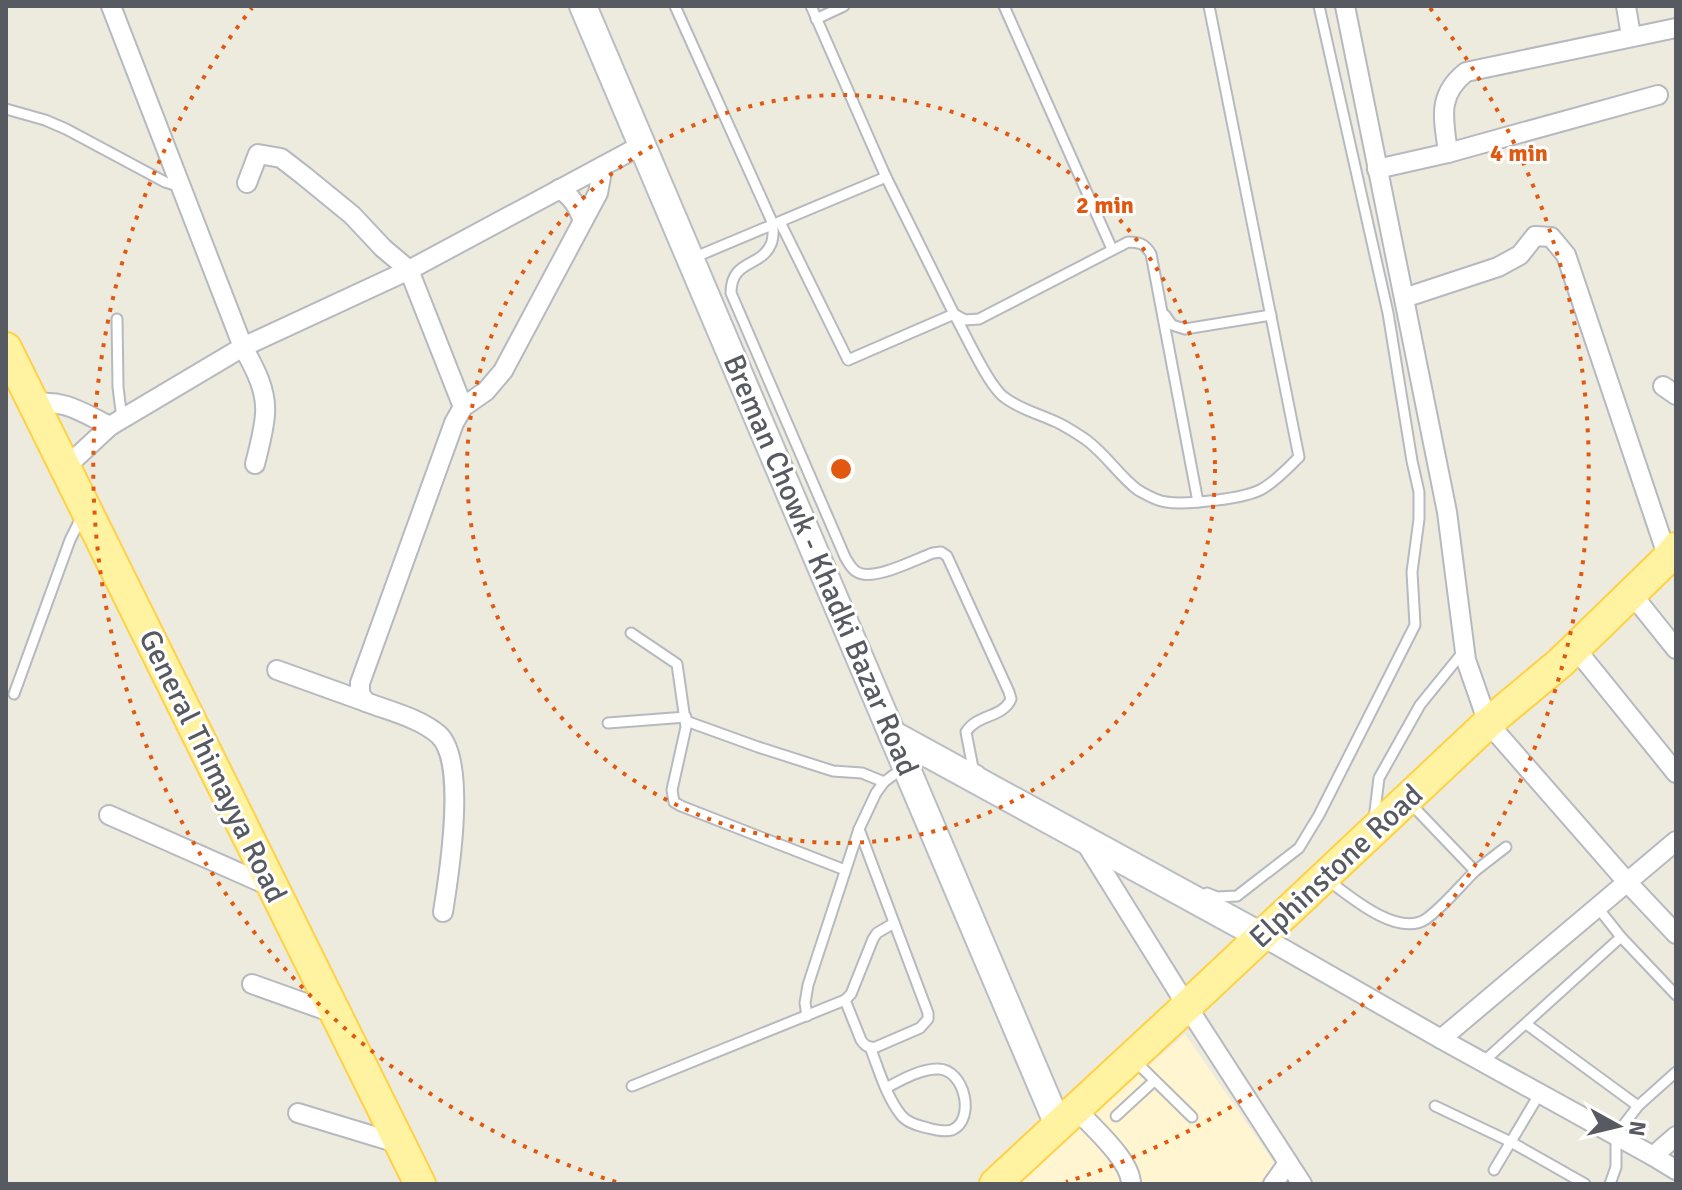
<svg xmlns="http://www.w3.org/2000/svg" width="1682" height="1190" font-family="Signika,sans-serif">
	<rect width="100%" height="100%" fill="#edeade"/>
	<path fill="#fff6d1" d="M1185 1034 1282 1174V1184H1013Z"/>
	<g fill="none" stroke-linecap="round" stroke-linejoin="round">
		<g stroke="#b6b9bf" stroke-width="13">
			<g id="service">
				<path d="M675 6 773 224C773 231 774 238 771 244 761 268 731 259 731 293L845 557C848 562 851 569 857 572 873 582 916 559 933 553L941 552 947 556 1009 692 1011 699C1003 718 977 714 966 732L973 768 979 771"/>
				<path d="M811 6 886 177 954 314 965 320 979 319 1128 242C1140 242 1145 244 1151 254L1198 502"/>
				<path d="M1004 6 1112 249"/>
				<path d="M816 19 844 6"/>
				<path d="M6 109 45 120 66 129 165 182 181 187"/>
				<path d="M780 222 848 360 954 314C965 333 988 385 1004 397 1019 409 1037 413 1054 421 1064 425 1076 433 1085 439 1105 453 1120 477 1138 490 1147 495 1156 501 1166 502 1187 505 1244 499 1262 489 1276 481 1288 468 1299 457L1209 6"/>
				<path d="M693 258 886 177"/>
				<path d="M1165 315 1172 325 1185 329 1271 315"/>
				<path d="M117 319 118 387 122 419"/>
				<path d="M631 633 677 664 686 727 672 790 674 802 681 806 845 870"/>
				<path d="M14 694 70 540 83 514"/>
				<path d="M686 721 758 747 833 771 862 773 884 782"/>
				<path d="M608 723 686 717"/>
				<path d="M1409 802 1475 871 1506 847"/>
				<path d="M1374 819 1379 778 1420 705 1463 652"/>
				<path d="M1328 880C1349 896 1398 938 1426 919 1444 906 1459 887 1475 871"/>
				<path d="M1207 893 1217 897 1237 896 1299 848 1319 815 1415 625 1412 572 1419 519V492L1412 461 1388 313 1319 6"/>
				<path d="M1598 908 1621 937"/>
				<path d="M845 1000 861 1040C865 1046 868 1048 876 1047L920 1028 928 1019V1013L859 829"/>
				<path d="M807 1016 805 1003 808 985 859 829 876 793 884 782 903 768"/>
				<path d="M1526 1024 1638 1106"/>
				<path d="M870 1047C879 1070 886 1096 901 1115 907 1123 919 1126 928 1128 935 1130 945 1132 952 1130 976 1120 965 1069 938 1069 920 1069 901 1080 886 1088"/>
				<path d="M1134 1060 1192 1117"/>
				<path d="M1483 1062 1621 937 1676 995"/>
				<path d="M632 1086 845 1000 851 994 873 939 877 933 894 923"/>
				<path d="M1435 1106 1511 1142 1585 1184"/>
				<path d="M1116 1116 1154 1081"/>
				<path d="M1494 1170 1540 1093"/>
				<path d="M1610 1184 1616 1167V1135L1638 1106 1676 1072"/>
			</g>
		</g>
		<g stroke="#b6b9bf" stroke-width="22">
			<g id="minor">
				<path d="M111 6 243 347C254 367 267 390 265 414 264 430 259 448 255 464"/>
				<path d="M1345 6 1447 512 1466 660 1488 723 1628 883 1676 934"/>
				<path d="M1626 6 1631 36"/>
				<path d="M1448 153C1444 119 1436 96 1466 72L1676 28"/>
				<path d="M1377 169 1448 153 1658 95"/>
				<path d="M247 183 258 154 281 158 303 175 352 215 383 248 409 270 463 407"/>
				<path d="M559 189C572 196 578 207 583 221"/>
				<path d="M1404 298 1498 267 1520 255 1535 236 1551 237 1566 255 1668 558 1672 563"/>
				<path d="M1663 386 1676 395"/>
				<path d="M32 404C63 398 83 413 110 426"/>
				<path d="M66 467 110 426 243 347 409 270 642 145"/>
				<path d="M1631 593 1676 649"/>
				<path d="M1575 648 1676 773"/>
				<path d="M277 670 366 702"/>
				<path d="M109 815 274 888"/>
				<path d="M1085 842 1187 1006 1302 1184"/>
				<path d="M443 912C449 875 467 762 439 735 420 718 389 711 366 702L360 694V683L454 423 463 407 486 391 503 371 598 193 603 166"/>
				<path d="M1261 936 1441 1039 1653 1156 1676 1170"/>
				<path d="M252 984 336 1014"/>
				<path d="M1441 1039 1676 841"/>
				<path d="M1076 1109C1092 1127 1131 1160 1131 1184"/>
				<path d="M298 1113 400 1144"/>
				<path d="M1653 1156 1676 1136"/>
				<path d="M1273 1184 1288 1163"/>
			</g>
		</g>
		<g stroke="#b9bdc4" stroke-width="30">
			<g id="secondary">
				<path d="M583 6 1058 1125"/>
				<path d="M892 734 1261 936"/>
			</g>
		</g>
		<g stroke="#ffd145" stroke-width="34">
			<g id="primary">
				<path d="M6 348 420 1184"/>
				<path d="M995 1184 1187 1006 1488 723 1560 663 1668 558 1676 548"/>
			</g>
		</g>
		<use href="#service" stroke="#fff" stroke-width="9"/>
		<use href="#minor" stroke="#fff" stroke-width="18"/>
		<use href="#secondary" stroke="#fff" stroke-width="26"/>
		<use href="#primary" stroke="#fff3a1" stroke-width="30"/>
	</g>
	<g fill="none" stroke="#e15910" stroke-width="4" stroke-dasharray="4 8">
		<circle cx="841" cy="469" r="374"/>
		<path d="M616 1182A748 748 0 0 1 252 8M1430 8A748 748 0 0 1 1066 1182"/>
	</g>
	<g text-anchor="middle" stroke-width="6" stroke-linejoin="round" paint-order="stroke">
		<g font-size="30" fill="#575b61" stroke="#fff">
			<text transform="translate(821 565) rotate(67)" y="10">Breman Chowk - Khadki Bazar Road</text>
			<text transform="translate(213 766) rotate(64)" y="10">General Thimayya Road</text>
			<text transform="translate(1336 866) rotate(-43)" y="10">Elphinstone Road</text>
		</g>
	</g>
	<circle cx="841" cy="469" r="12" fill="#e15910" stroke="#fff" stroke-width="4"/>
	<g font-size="24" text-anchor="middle" font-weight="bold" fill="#e15910" stroke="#fff" stroke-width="6" stroke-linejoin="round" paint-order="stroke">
		<text x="1519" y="161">4 min</text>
		<text x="1105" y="213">2 min</text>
	</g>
	<rect width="1682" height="1190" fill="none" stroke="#575b61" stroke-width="16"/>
	<g transform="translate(1618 1126) rotate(98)" stroke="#ffffff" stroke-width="6" paint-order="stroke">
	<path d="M0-6L14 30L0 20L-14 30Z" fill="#575b61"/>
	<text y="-12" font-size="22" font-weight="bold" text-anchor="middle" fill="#575b61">N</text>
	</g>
</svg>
